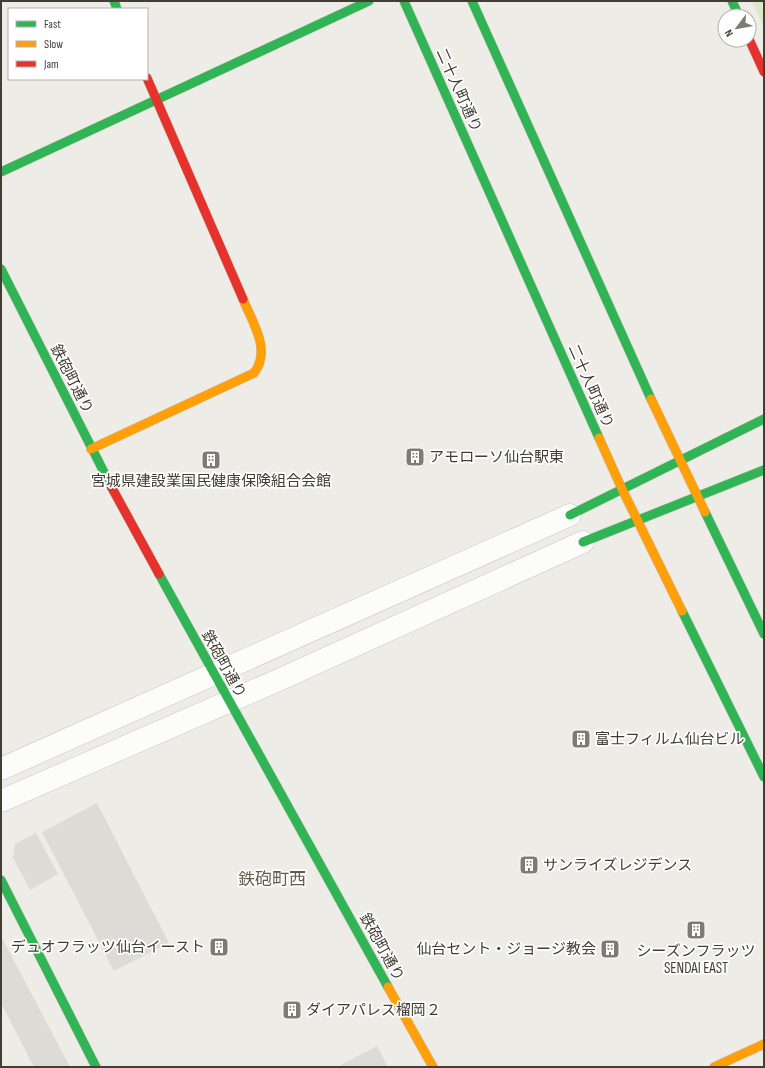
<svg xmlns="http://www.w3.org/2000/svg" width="765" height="1068" font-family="'Sofia Sans Condensed','Noto Sans JP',sans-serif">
	<rect width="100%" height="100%" fill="#eeece6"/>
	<path fill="#dbe9c6" d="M752 1H764V28Z"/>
	<g fill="#dddbd6">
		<path d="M97 803 169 943 114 971 42 832Z"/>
		<path d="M36 833 58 874 30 890 13 858 15 844Z"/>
		<path d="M1 936 70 1067H34L1 1003Z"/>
		<path d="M377 1046 388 1067H337Z"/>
	</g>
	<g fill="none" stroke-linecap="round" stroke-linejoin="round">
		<g stroke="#cac8c2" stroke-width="23">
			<g id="street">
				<path d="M1 769 570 515"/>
				<path d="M1 801 283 678 583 542"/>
			</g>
		</g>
		<g stroke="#cdc9bd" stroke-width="10">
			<g id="fast">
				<path d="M114 1 117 9"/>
				<path d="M404 1 599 438"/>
				<path d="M472 1 651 399"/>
				<path d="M732 1 739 16"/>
				<path d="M1 172 369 1"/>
				<path d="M1 269 112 488"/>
				<path d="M705 512 764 634"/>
				<path d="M570 515 764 419"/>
				<path d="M583 542 764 470"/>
				<path d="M159 574 388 987"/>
				<path d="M682 611 764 777"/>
				<path d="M1 880 96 1067"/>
			</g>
		</g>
		<g stroke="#cdc9bd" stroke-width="10">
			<g id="slow">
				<path d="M651 399 705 512"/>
				<path d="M599 438 622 489 682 611"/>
				<path d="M91 449 254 373C272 350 252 322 243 299"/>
				<path d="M388 987 433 1067"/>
				<path d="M714 1067 764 1044"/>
			</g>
		</g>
		<g stroke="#cdc9bd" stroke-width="10">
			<g id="jam">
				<path d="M749 39 764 72"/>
				<path d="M147 78 243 299"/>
				<path d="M112 488 159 574"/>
			</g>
		</g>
		<use href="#street" stroke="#fcfcfb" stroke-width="22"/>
		<use href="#fast" stroke="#30b455" stroke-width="9"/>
		<use href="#slow" stroke="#ff9f0a" stroke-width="9"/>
		<use href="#jam" stroke="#e5322d" stroke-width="9"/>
	</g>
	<defs>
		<g id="building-square" transform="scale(1)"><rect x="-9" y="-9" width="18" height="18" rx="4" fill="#7f7a72" stroke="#fff"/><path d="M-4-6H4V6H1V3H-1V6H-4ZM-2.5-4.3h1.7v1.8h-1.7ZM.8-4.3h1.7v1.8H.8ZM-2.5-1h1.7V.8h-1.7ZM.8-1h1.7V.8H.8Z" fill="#fff"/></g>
	</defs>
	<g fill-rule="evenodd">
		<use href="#building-square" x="415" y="457"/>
		<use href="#building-square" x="211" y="460"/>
		<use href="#building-square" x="581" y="739"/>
		<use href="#building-square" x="529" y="865"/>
		<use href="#building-square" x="696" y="930"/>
		<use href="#building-square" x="219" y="947"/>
		<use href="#building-square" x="610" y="949"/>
		<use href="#building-square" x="292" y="1010"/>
	</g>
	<g text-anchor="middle" stroke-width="3.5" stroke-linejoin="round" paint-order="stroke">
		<g font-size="15" fill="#433d33" stroke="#fff">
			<text transform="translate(459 90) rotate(66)" y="5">二十人町通り</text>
			<text transform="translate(72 379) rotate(63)" y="5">鉄砲町通り</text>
			<text transform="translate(591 386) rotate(66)" y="5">二十人町通り</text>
			<text transform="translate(224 664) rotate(61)" y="5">鉄砲町通り</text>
			<text transform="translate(382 947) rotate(61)" y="5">鉄砲町通り</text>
		</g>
		<g font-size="15" fill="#433d33" stroke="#fff" text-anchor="start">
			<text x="429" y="462">アモローソ仙台駅東</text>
			<text x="211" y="486" text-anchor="middle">宮城県建設業国民健康保険組合会館</text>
			<text x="595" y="744">富士フィルム仙台ビル</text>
			<text x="543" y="870">サンライズレジデンス</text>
			<text x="205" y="952" text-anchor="end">デュオフラッツ仙台イースト</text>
			<text x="596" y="954" text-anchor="end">仙台セント・ジョージ教会</text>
			<text x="696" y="956" text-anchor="middle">シーズンフラッツ<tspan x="696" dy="17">SENDAI EAST</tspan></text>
			<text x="306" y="1015">ダイアパレス榴岡２</text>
		</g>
		<g font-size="17" fill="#655b4b" stroke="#fff">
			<text x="272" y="885">鉄砲町西</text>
		</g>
	</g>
	<rect width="765" height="1068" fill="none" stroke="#433d33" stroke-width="4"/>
	<rect x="8" y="8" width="140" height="72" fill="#ffffff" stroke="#b4b1ad"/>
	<rect x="16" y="21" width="20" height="6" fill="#30b455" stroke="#b4b1ad"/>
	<text x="44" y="28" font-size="12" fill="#433d33">Fast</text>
	<rect x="16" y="41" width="20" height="6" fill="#ff9f0a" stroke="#b4b1ad"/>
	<text x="44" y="48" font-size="12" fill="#433d33">Slow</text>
	<rect x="16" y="61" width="20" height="6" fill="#e5322d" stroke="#b4b1ad"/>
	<text x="44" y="68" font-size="12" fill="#433d33">Jam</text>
	<g transform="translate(737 28) rotate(238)"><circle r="19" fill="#ffffff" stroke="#b4b1ad"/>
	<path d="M0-3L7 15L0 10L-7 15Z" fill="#7f7a72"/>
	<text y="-6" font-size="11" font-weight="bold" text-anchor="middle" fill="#433d33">N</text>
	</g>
</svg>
